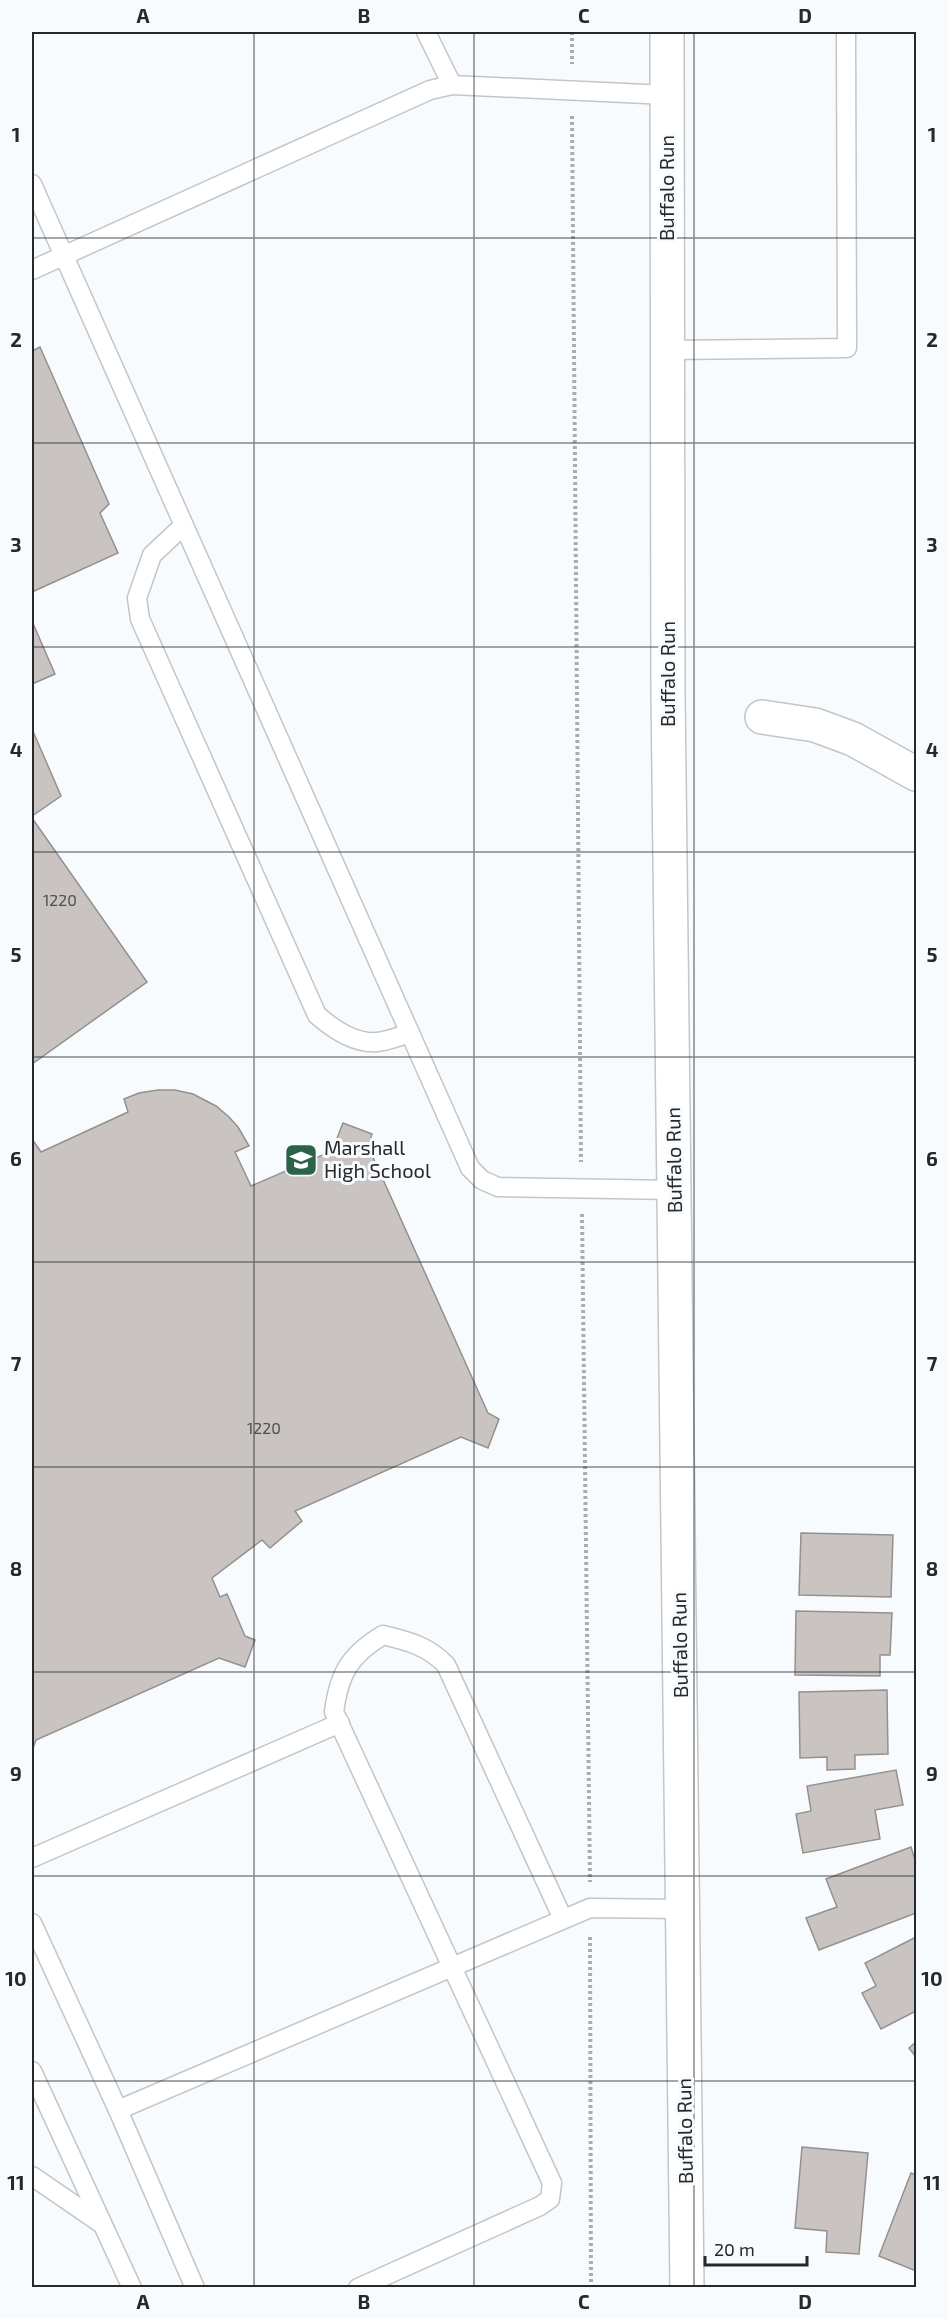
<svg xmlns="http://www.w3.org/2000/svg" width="948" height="2319" font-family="'Exo 2',sans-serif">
	<rect width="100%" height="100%" fill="#f7fbfe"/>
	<g fill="#c9c4c2" stroke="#95908e" stroke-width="1.5">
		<path d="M40 347 109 504 100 513 118 553 32 592V351Z"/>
		<path d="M32 621 55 674 32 684Z"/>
		<path d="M32 729 61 796 32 816Z"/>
		<path d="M32 818 147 982 32 1064Z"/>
		<path d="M158 1090H175L193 1094 216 1106 229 1117 238 1127 249 1146 235 1152 251 1186 332 1151 343 1123 372 1134 368 1146 488 1413 499 1419 488 1448 461 1437 295 1511 302 1521 270 1548 262 1540 212 1578 220 1597 227 1594 245 1636 255 1640 245 1667 219 1658 36 1740 32 1751V1139L41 1152 128 1112 124 1099 139 1093Z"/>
		<path d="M801 1533 893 1535 891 1597 799 1595Z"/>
		<path d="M796 1611 892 1613 890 1655H880V1676L795 1675Z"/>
		<path d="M887 1690 888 1754 855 1755V1769L827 1770V1757L800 1758 799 1692Z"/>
		<path d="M896 1770 903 1805 875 1810 880 1839 803 1853 796 1814 811 1811 807 1786Z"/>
		<path d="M911 1847 916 1863V1913L819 1950 806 1918 837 1907 826 1879Z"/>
		<path d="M916 1937V2011L881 2029 862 1993 876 1986 865 1963Z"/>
		<path d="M916 2042V2057L909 2048Z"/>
		<path d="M802 2147 868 2153 859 2254 826 2252 827 2231 795 2228Z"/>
		<path d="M911 2173 916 2175V2271L879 2256Z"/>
	</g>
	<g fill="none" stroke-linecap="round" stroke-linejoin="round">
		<g stroke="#c2c6c9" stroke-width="21">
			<g id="lane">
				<path d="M426 32 452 85"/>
				<path d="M32 184 470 1168 482 1180 498 1187 674 1190"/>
				<path d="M32 270 430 90 452 85 667 95"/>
				<path d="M667 350 847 348 846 32"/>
				<path d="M183 526 152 555 137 598 140 619 317 1015C333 1029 354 1044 377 1042 388 1041 400 1036 410 1033"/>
				<path d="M32 1858 340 1723"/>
				<path d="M32 1923 118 2110 195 2288"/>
				<path d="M32 2071 132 2288"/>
				<path d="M118 2110 590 1908 683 1909"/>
				<path d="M32 2176 102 2224"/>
				<path d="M358 2288 540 2206 550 2199 552 2183 334 1712C339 1673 350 1655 383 1635 408 1641 428 1646 446 1665L563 1919"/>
			</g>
		</g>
		<g stroke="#c2c6c9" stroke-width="36">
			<path id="street" d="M762 717 815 725 853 739 916 774"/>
		</g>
		<g stroke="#c2c6c9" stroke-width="36">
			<path id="secondary" d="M667 32 668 693 687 2288"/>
		</g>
		<g stroke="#aaadb0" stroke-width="4" stroke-dasharray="3 3" stroke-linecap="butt">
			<path d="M572 32V64"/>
			<path d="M572 116 581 1162"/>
			<path d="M582 1214 590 1882"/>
			<path d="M590 1937 591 2288"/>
		</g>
		<use href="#lane" stroke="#fff" stroke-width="18"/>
		<use href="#street" stroke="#fff" stroke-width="33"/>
		<use href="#secondary" stroke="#fff" stroke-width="33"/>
	</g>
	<path fill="none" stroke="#272829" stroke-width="1.5" stroke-opacity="0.55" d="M254 32V2288M474 32V2288M694 32V2288M32 238H916M32 443H916M32 647H916M32 852H916M32 1057H916M32 1262H916M32 1467H916M32 1672H916M32 1876H916M32 2081H916"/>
	<defs>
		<g id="school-square" transform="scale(1.725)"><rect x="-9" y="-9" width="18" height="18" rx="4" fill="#2c6247" stroke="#f7fbfe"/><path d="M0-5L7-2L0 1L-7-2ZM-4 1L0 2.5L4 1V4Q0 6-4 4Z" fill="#fff"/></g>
	</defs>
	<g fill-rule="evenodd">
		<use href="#school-square" x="301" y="1160"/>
	</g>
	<g text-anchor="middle" stroke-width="6" stroke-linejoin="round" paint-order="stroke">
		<g font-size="16" fill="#504f4f">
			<text x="60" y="906">1220</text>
			<text x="264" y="1434">1220</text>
		</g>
		<g font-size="20" fill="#272829" stroke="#f7fbfe">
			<text transform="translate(667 188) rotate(-90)" y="7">Buffalo Run</text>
			<text transform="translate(668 674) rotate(-90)" y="7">Buffalo Run</text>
			<text transform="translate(674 1160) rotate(-91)" y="7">Buffalo Run</text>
			<text transform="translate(680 1645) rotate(-91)" y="7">Buffalo Run</text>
			<text transform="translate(685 2131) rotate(-91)" y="7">Buffalo Run</text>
		</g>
		<g font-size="20" fill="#272829" stroke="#f7fbfe" text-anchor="start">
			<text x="324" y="1155">Marshall<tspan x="324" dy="23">High School</tspan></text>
		</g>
	</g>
	<rect width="948" height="2319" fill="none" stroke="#f7fbfe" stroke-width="66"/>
	<path d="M705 2256v9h102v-9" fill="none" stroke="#272829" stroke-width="3"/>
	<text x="714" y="2256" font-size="18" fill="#272829" stroke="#f7fbfe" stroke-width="4.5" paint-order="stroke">20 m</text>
	<rect x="33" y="33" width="882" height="2253" fill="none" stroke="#272829" stroke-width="2"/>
	<g font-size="20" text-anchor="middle" font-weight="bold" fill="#272829">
		<text x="143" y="23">A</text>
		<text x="364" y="23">B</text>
		<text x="584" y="23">C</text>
		<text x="805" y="23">D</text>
		<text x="16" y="142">1</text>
		<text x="932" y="142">1</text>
		<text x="16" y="347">2</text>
		<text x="932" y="347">2</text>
		<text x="16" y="552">3</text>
		<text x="932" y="552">3</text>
		<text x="16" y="757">4</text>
		<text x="932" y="757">4</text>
		<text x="16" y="962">5</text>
		<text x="932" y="962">5</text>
		<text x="16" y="1166">6</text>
		<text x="932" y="1166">6</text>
		<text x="16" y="1371">7</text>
		<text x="932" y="1371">7</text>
		<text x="16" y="1576">8</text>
		<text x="932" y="1576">8</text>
		<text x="16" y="1781">9</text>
		<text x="932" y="1781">9</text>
		<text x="16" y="1986">10</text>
		<text x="932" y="1986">10</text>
		<text x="16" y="2190">11</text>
		<text x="932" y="2190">11</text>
		<text x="143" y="2309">A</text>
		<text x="364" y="2309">B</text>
		<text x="584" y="2309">C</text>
		<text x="805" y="2309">D</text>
	</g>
</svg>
